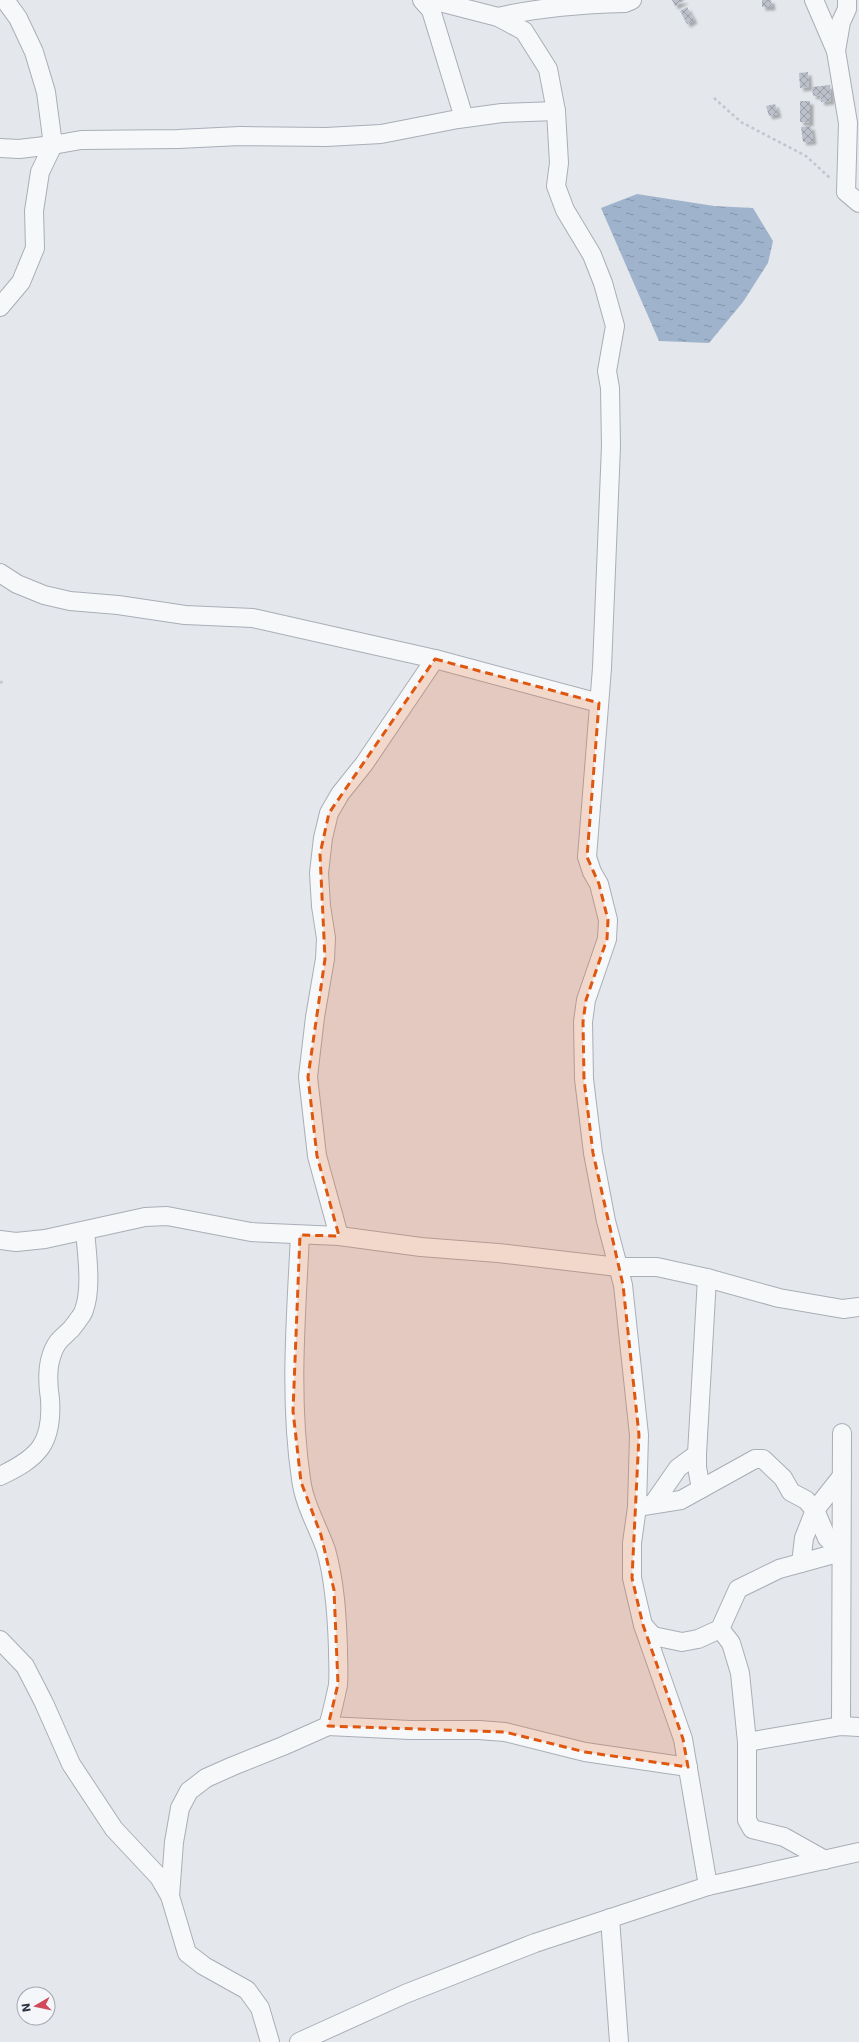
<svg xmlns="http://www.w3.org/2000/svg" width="859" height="2042" font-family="'DejaVu Sans',sans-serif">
	<defs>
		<pattern id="water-ripples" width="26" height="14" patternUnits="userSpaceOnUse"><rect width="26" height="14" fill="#9fb4cc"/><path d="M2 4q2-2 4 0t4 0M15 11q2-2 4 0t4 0" fill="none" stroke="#8293a7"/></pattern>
		<pattern id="building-cross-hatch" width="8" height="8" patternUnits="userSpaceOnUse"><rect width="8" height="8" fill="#bbc0ca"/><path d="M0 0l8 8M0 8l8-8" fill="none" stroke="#989da6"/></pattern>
		<filter id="shadow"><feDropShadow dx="3.5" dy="3.5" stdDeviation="1" flood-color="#0004"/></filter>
	</defs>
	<rect width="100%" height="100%" fill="#e4e7ec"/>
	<path fill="url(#water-ripples)" d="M637 194 714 206 753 208 773 241 768 263 743 302 709 343 659 341 601 208Z"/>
	<g fill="url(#building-cross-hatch)" filter="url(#shadow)">
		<path d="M672 0H685L675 6Z"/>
		<path d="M762 0H771L772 7H762Z"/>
		<path d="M687 7 694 20 687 24 680 11Z"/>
		<path d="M808 72 809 87 800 88 799 73Z"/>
		<path d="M830 85 831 101 821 102 820 95 813 96 812 87Z"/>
		<path d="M800 101H810V123L800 122Z"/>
		<path d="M775 104 778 114 769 116 766 106Z"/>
		<path d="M811 126 813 141 803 142 801 127Z"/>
	</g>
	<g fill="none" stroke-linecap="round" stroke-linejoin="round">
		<g stroke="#a9aeb7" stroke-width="20">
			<g id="minor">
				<path d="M422 0 431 10 464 118"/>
				<path d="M432 0 498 17 524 31 548 69 556 111 559 163 556 186 565 210 592 255 603 283 615 326 607 371 610 388 611 446 602 668 587 857 592 872 599 884 608 920 607 939 586 1000 583 1022 584 1079 593 1153 606 1221 623 1285 639 1435 637 1507 632 1543V1578L643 1625 683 1739 708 1886"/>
				<path d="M814 0 836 51"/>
				<path d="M847 0V9L841 22 836 51 848 123 846 192 859 203"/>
				<path d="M498 17C541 7 582 4 625 3L632 0"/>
				<path d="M0 148 19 149 53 145 81 140 178 139 240 136 326 137 381 134 458 119 502 113 556 111"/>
				<path d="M0 307 21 282 35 248 34 211 40 172 53 145 46 92 34 52 18 18 5 0"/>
				<path d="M0 573 17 584 44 595 70 601 118 605 185 615 253 618 435 659 599 703"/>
				<path d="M339 1236 317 1156 308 1077 315 1017 325 959 326 938 321 906 319 873 323 838 329 813 340 794 364 764 435 659"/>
				<path d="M0 1240 16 1242 45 1239 145 1217 167 1216 251 1232 339 1236 421 1247 498 1253 618 1267H657L707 1278 779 1298 843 1309 859 1307"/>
				<path d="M0 1476C38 1458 53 1444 50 1399 48 1386 47 1370 51 1357 57 1336 66 1338 76 1323 78 1319 83 1315 84 1310 92 1289 87 1254 85 1231"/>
				<path d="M701 1489 697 1467V1454L707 1278"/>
				<path d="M653 1504 678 1468 697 1454"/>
				<path d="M637 1507 681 1500 755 1459H763L783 1478 791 1492 806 1500 815 1510 827 1538 841 1552 779 1569 738 1589 720 1629 698 1639 682 1642 653 1636 643 1625"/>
				<path d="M801 1563 804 1538 815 1510 842 1476"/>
				<path d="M720 1629 731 1643 740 1673 747 1742V1820L752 1829 784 1837 825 1860"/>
				<path d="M0 1640 25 1666 44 1703 71 1764 114 1829 159 1877 170 1896 187 1953 204 1966 247 1990 260 2008 270 2042"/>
				<path d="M328 1726 410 1730H479L505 1732 585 1752 688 1767"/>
				<path d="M841 1726 842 1433"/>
				<path d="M747 1742 841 1726 859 1727"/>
				<path d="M170 1896 174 1842 180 1808 189 1791 206 1778 233 1766 283 1746 328 1726C332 1713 335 1699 338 1685 339 1673 338 1661 338 1649 337 1616 335 1582 326 1550 318 1527 304 1504 301 1479 289 1398 296 1317 300 1235"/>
				<path d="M610 1918 619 2042"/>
				<path d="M299 2042 405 1994 535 1943 708 1886 859 1852"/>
			</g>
		</g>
		<g stroke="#c2c5cb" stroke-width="2.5" stroke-dasharray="3 3" stroke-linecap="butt">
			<path d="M714 98 741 122 806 156 830 178"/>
			<path d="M0 683 4 680"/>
		</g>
		<use href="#minor" stroke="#f7f8fa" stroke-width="18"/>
	</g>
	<path fill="#df570f" fill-opacity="0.2" stroke="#df570f" stroke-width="3" stroke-dasharray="8 5" stroke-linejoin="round" d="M435 659 599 703 587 857 599 884 608 920 607 939 586 1000 583 1022 584 1079 593 1153 623 1285 639 1435 632 1578 643 1625 683 1739 688 1767 585 1752 505 1732 328 1726 338 1684 334 1590 321 1535 301 1482 293 1411 300 1235 339 1236 317 1156 308 1077 325 959 320 854 329 813Z"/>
	<g transform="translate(36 2006) rotate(261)"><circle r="19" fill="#f4f6f9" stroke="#a4a8b1"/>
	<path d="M0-3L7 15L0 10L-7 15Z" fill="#d1495b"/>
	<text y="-6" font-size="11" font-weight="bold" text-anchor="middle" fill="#2b3445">N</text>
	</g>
</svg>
